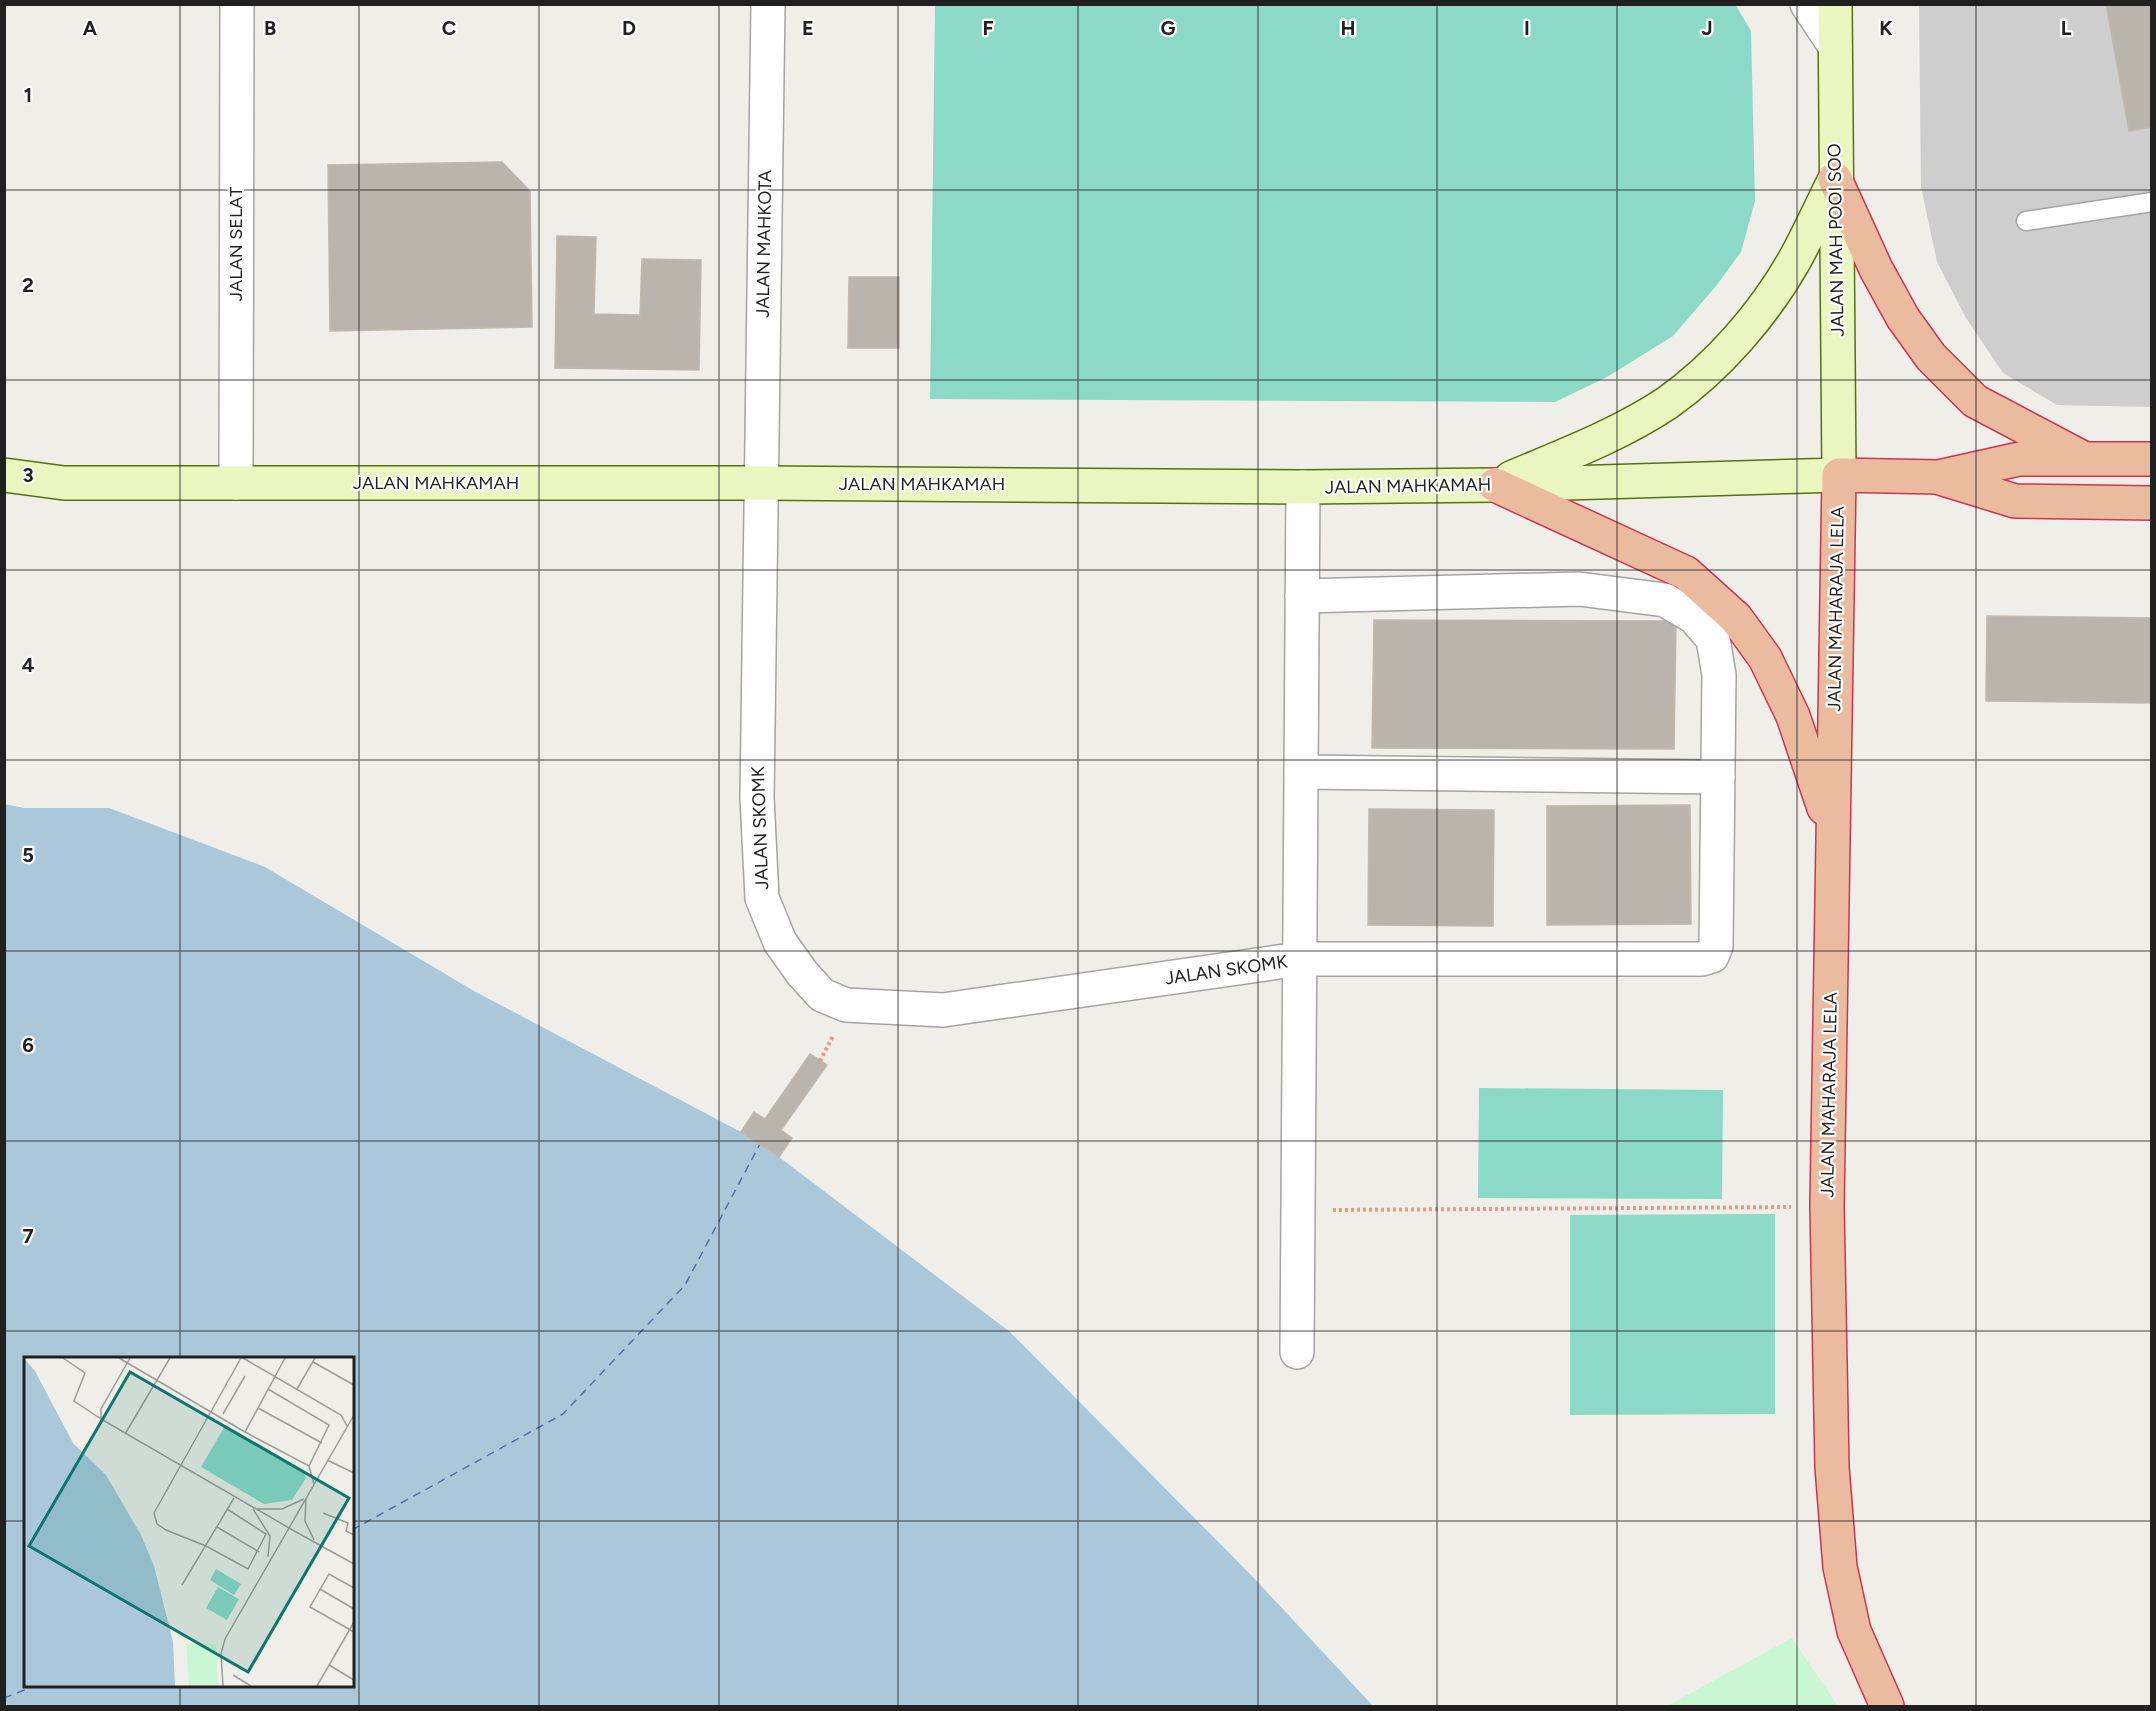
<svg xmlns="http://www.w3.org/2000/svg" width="2156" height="1711" font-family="Figtree,sans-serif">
	<rect width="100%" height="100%" fill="#f0eee8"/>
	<path fill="#cecece" d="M1919 5H2151V407L2057 405 2003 373 1966 318 1937 262 1921 187Z"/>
	<path fill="#c9f6d3" d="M1792 1638 1838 1706H1667Z"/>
	<g fill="#8cd9c7">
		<path d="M1735 4 1751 31 1755 201 1741 252 1716 286 1673 336 1607 377 1555 402 930 399 935 5Z"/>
		<path d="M1479 1088 1723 1090 1722 1199 1478 1198Z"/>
		<path d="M1775 1214V1414L1570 1415V1215Z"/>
	</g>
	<path fill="#abc8da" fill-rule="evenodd" d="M5 804 24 808H109L265 867 474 991 741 1132 779 1157 1010 1332 1252 1576 1373 1706H5ZM26 1358H352V1686H26Z"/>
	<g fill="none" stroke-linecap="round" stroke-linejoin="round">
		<g stroke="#5371aa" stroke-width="1.5" stroke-dasharray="8 6" stroke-linecap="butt">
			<path d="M352 1530 563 1414 685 1285 760 1144"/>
			<path d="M4 1698 35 1686"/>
		</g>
	</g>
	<g fill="#b9b5ad" stroke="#c1b8ab" stroke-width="1.5">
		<path d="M2106 4H2152V127L2129 131Z"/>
		<path d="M502 162 530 191 532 327 330 331 328 165Z"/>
		<path d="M557 236 596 237 594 314 640 315 642 259 701 260 699 370 555 368Z"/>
		<path d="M849 277H899V348H848Z"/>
		<path d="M1987 616 2152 618V703L1986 701Z"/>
		<path d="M1374 620 1676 621 1674 749 1372 748Z"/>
		<path d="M1690 805 1691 924 1547 925V806Z"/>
		<path d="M1369 809 1494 810 1493 926 1368 925Z"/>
		<path d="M810 1054 827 1065 781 1130 792 1138 779 1157 741 1132 754 1112 765 1119Z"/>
	</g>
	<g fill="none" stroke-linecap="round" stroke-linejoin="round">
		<g stroke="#a4a4a4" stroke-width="21">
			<path id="service" d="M2026 221 2152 202"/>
		</g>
		<g stroke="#a4a4a4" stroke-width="36">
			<g id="minor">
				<path d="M768 4 757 798 762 898 780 942 802 973 822 995 846 1005 943 1010 1300 959H1702L1712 956 1716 946 1719 675 1713 639 1694 617 1665 600 1579 589 1302 596"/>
				<path d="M1807 4 1835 46"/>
				<path d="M1302 772 1718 777"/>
				<path d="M1297 1352 1303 487"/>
			</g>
		</g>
		<g stroke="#a4a4a4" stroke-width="36">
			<path id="tertiary" d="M236 483 237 4"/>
		</g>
		<g stroke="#57710d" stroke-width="36">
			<g id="secondary">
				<path d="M4 475 64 483H761L1303 487 1495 485 1839 475 1835 4"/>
				<path d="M1511 478C1563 456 1619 435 1667 403 1718 367 1763 315 1794 261 1808 236 1820 209 1833 183"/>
			</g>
		</g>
		<g stroke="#ce3451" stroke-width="36">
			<g id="trunk">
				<path d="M1835 179 1876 269 1903 318 1931 357 1975 401 2081 457"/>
				<path d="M1940 478 2015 501 2152 503"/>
				<path d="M1495 485 1686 573 1736 618 1765 658 1793 716 1824 808"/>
				<path d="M1887 1706 1854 1631 1840 1567 1832 1467 1827 1206 1839 475 1938 477 2019 459H2152"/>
			</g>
		</g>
		<g stroke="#f09779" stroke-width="4" stroke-dasharray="3 3" stroke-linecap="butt">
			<path d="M820 1061 833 1036"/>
			<path d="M1333 1210 1791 1207"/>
		</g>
		<use href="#service" stroke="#fff" stroke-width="18"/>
		<use href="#minor" stroke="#fff" stroke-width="33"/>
		<use href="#tertiary" stroke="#fff" stroke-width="33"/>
		<use href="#secondary" stroke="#eaf5c0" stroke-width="33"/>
		<use href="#trunk" stroke="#ebbba0" stroke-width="33"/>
	</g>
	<path fill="none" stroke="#202020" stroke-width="1.5" stroke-opacity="0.55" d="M180 4V1358M359 4V1706M539 4V1706M719 4V1706M898 4V1706M1078 4V1706M1258 4V1706M1437 4V1706M1617 4V1706M1797 4V1706M1976 4V1706M4 190H2152M4 380H2152M4 570H2152M4 760H2152M4 951H2152M4 1141H2152M4 1331H2152M4 1521H26M352 1521H2152M180 1686V1706"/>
	<g text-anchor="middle" stroke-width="4.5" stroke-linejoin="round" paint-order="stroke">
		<g font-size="18" fill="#202020" stroke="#fff">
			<text transform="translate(1836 240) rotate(-91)" y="6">JALAN MAH POOI SOO</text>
			<text transform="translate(236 244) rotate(-90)" y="6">JALAN SELAT</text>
			<text transform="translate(764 244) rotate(-89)" y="6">JALAN MAHKOTA</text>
			<text x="436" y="489">JALAN MAHKAMAH</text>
			<text x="922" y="490">JALAN MAHKAMAH</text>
			<text transform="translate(1408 486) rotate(-1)" y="6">JALAN MAHKAMAH</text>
			<text transform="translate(1836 609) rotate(-89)" y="6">JALAN MAHARAJA LELA</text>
			<text transform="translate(760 828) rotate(-92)" y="6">JALAN SKOMK</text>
			<text transform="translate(1226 970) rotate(-8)" y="6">JALAN SKOMK</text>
			<text transform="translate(1829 1095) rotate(-89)" y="6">JALAN MAHARAJA LELA</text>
		</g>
	</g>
	<g transform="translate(24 1357)">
		<rect width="330" height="330" fill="#f0eee8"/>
		<path d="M162 286 192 287 194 329H165Z" fill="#c9f6d3"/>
		<path d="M201 69 279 113 282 121 268 143 240 147 177 110ZM192 212 217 227 210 238 186 223ZM194 230 215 242 203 263 182 251Z" fill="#8cd9c7"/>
		<path d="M0 1 11 14 49 86 82 118 117 178 130 209 149 285 151 329H0Z" fill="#abc8da"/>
		<path fill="none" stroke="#abc8da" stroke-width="3" d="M0 185 28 191 80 192 116 176"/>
		<path fill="none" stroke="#9d9c98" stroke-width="1.5" d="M39 1 61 16 50 44 77 62M95 1 221 75M106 1 77 52V62L265 171 330 58M219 1 317 58 323 69M289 5 330 28M244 32 305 68 285 109 221 75 261 1M273 32 291 1M234 51 298 86M199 57 221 19M101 77 146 1M303 103 330 116M285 109 290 127M282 141 281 164 290 183M203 152 242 177 224 212 182 189 142 173 133 167 130 156 217 1M229 152 246 179 244 200M233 152H258L280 142M299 156 324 166 322 174 330 178M193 170 235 195M158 228 210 141M330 231 305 217 286 250 330 275M296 232 330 252M305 308 330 323M209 318 227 329M199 329 197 297 201 282 265 171 330 207M293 329 330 265"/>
		<path fill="#0f766e" fill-opacity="0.15" stroke="#0f766e" stroke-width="3" d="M106 15 325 141 224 315 5 189Z"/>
		<rect width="330" height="330" fill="none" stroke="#202020" stroke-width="3"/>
	</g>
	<g font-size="20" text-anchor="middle" font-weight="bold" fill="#202020" stroke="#fff" stroke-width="4.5" stroke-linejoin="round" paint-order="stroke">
		<text x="90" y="35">A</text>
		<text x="270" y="35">B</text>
		<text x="449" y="35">C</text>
		<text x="629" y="35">D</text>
		<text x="808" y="35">E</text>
		<text x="988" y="35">F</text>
		<text x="1168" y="35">G</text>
		<text x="1348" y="35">H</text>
		<text x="1527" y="35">I</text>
		<text x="1707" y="35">J</text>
		<text x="1886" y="35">K</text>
		<text x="2066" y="35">L</text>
		<text x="28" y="102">1</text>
		<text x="28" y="292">2</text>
		<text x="28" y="482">3</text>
		<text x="28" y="672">4</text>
		<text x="28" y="862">5</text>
		<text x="28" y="1052">6</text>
		<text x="28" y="1243">7</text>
	</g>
	<rect width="2156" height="1711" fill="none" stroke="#202020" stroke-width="12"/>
</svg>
